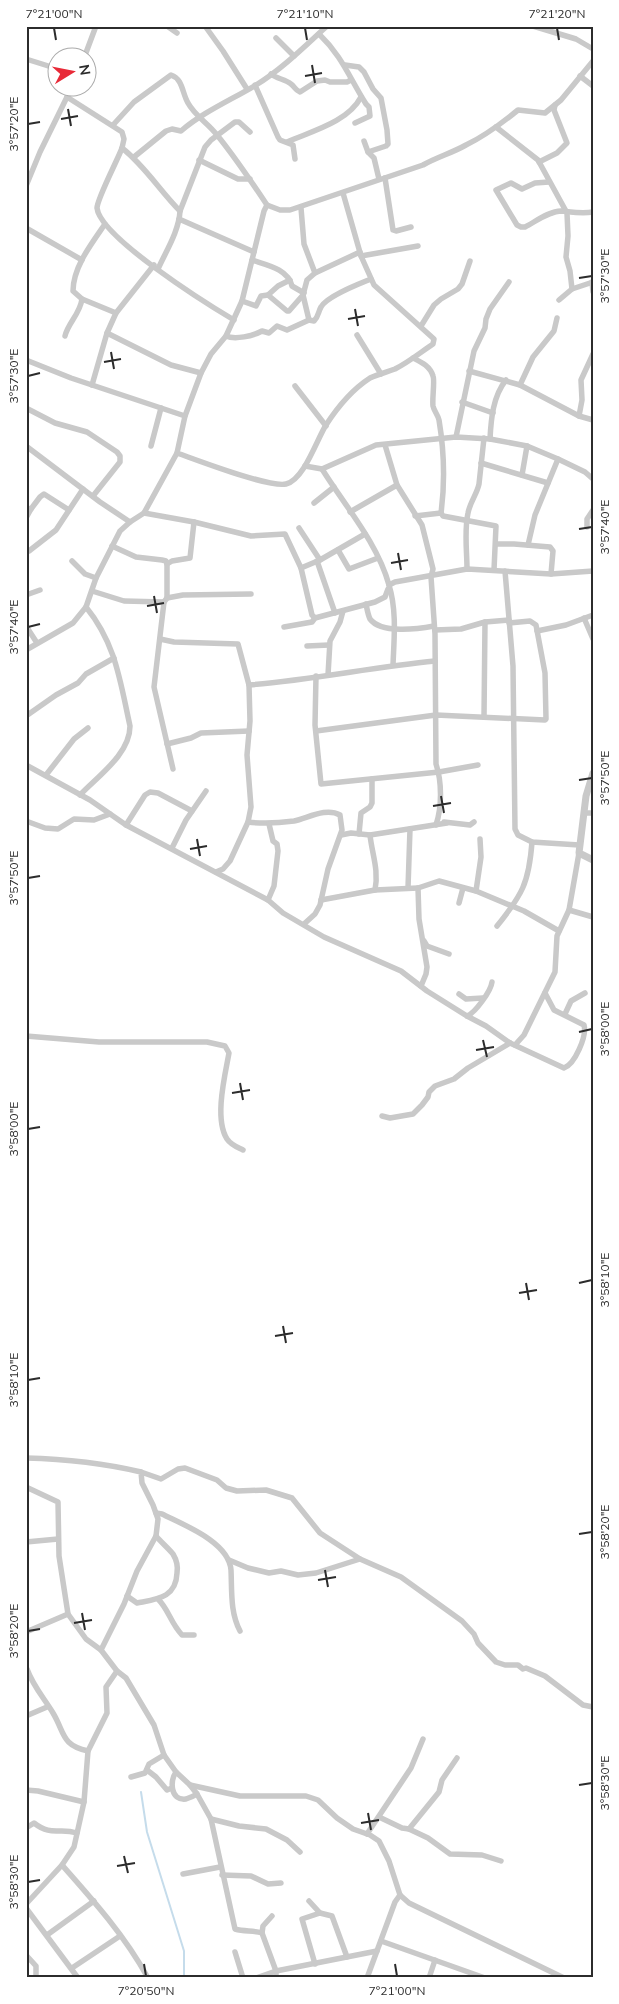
<svg xmlns="http://www.w3.org/2000/svg" width="619" height="2004" font-family="Mulish,sans-serif">
	<rect width="100%" height="100%" fill="#fff"/>
	<g fill="none" stroke-linecap="round" stroke-linejoin="round">
		<path stroke="#c5dceb" stroke-width="2" d="M141 1792 147 1832 184 1951V1978"/>
		<g stroke="#c9c9c9" stroke-width="5.5">
			<path d="M167 26 177 33"/>
			<path d="M205 26 223 51 247 89"/>
			<path d="M533 26 576 39 593 49"/>
			<path d="M319 34C342 56 349 77 366 104L369 107 370 116 355 123"/>
			<path d="M276 38 294 56"/>
			<path d="M84 58 96 26"/>
			<path d="M26 59 58 69"/>
			<path d="M345 65 359 67 364 72 373 89 381 98 387 130 388 144 386 146 368 152"/>
			<path d="M271 74C277 79 285 79 291 84 295 87 295 90 300 92L317 81 325 80 330 82H347L351 80"/>
			<path d="M580 76 593 86"/>
			<path d="M255 85 278 137 280 140 293 145 295 159"/>
			<path d="M67 97 122 132 124 139 122 148C118 159 97 199 97 208 100 237 207 304 234 320"/>
			<path d="M113 125 134 102 171 75C183 79 182 93 188 103 195 116 208 123 217 135 235 157 251 181 267 205L280 210H290L423 165C437 157 452 153 466 145 485 136 502 123 518 110L545 113 561 100 593 61"/>
			<path d="M496 127 538 160 567 213 568 236 566 257 570 271 572 289"/>
			<path d="M364 141 368 152 374 158 379 179"/>
			<path d="M287 142C312 131 348 122 361 97"/>
			<path d="M122 148C145 166 160 191 180 211"/>
			<path d="M134 157 166 131 172 129 181 131C203 112 231 100 256 85 282 69 304 47 327 26"/>
			<path d="M199 160 238 179H250"/>
			<path d="M539 162 557 153 567 143 554 110 555 105"/>
			<path d="M385 178 393 230 396 231 411 227"/>
			<path d="M549 182 535 183 522 189 511 183 496 190 517 225 521 227H525C535 222 549 211 561 211 572 212 581 214 593 212"/>
			<path d="M26 186 40 152 67 97 69 88"/>
			<path d="M301 208 304 244 315 273"/>
			<path d="M179 219 254 252"/>
			<path d="M26 228 82 260"/>
			<path d="M361 256 418 246"/>
			<path d="M252 260C267 265 288 269 292 286L304 293"/>
			<path d="M158 269C166 251 179 231 180 211L205 147 211 140 235 122H239L250 132"/>
			<path d="M592 282 593 292"/>
			<path d="M268 295 287 311H289L303 295"/>
			<path d="M82 299 116 313"/>
			<path d="M559 300 572 289 593 282"/>
			<path d="M242 301 256 306 261 296 268 295 278 286 290 280"/>
			<path d="M309 320 303 295 307 280 315 273 360 252"/>
			<path d="M421 326 434 305 441 299 458 289 462 284 470 261"/>
			<path d="M107 333 171 365 201 373"/>
			<path d="M357 335 381 374"/>
			<path d="M65 336C68 323 80 314 82 299L73 291C73 267 92 243 105 224"/>
			<path d="M226 336C235 340 253 336 262 331L269 333 277 326 287 330 309 320 314 321C319 316 318 312 321 307 327 296 359 284 371 279"/>
			<path d="M413 358C421 362 430 366 433 376 435 380 432 399 433 406 434 411 438 415 439 420 444 450 445 483 441 513"/>
			<path d="M26 360 71 378 185 416"/>
			<path d="M469 371 520 385 579 416 593 420"/>
			<path d="M92 385 107 333 116 313 154 265"/>
			<path d="M520 385 533 357 554 331 557 318"/>
			<path d="M295 386 326 426"/>
			<path d="M462 402 493 413"/>
			<path d="M26 408 55 423 87 432 117 452 120 456V462L93 496"/>
			<path d="M579 416 582 400 581 380 593 354"/>
			<path d="M456 437 474 351 485 328 486 319 490 309 509 282"/>
			<path d="M490 439C491 419 493 396 506 380"/>
			<path d="M385 445 397 485 422 525 433 569 431 577 435 634 436 764C442 782 442 807 436 825"/>
			<path d="M26 446 100 502 130 522"/>
			<path d="M151 446 161 408"/>
			<path d="M177 453C197 460 269 488 286 484 304 480 317 439 326 425 337 408 353 389 370 378 378 374 387 372 395 369 409 362 421 352 433 344L434 339 374 285 361 256 343 193"/>
			<path d="M481 463 548 483"/>
			<path d="M305 466 322 469 376 445 456 437 490 439 527 446 558 459 585 472 593 479"/>
			<path d="M322 469C345 506 377 542 389 585 397 611 394 639 393 665"/>
			<path d="M522 475 527 446"/>
			<path d="M314 503 334 487"/>
			<path d="M26 508 31 509 40 497 44 494 69 510"/>
			<path d="M350 512 397 485"/>
			<path d="M144 513 194 522 251 536 285 534 301 568 312 615 315 618"/>
			<path d="M415 516 441 513 443 516 496 526 494 570"/>
			<path d="M26 518 31 509"/>
			<path d="M587 527V519L593 510"/>
			<path d="M299 528 320 560"/>
			<path d="M496 544H514L550 547 553 551 551 574"/>
			<path d="M528 545 535 515 558 459"/>
			<path d="M112 546 136 557 162 560 166 561 167 564V598L164 602 154 687 173 769"/>
			<path d="M26 549 29 551 56 530 83 489"/>
			<path d="M338 550 349 569 378 558"/>
			<path d="M72 561 85 574 96 578"/>
			<path d="M317 561 335 613"/>
			<path d="M167 564 172 561 190 558 194 522"/>
			<path d="M301 568 320 560 365 534"/>
			<path d="M467 569C467 551 464 531 468 513 470 502 477 494 479 484L484 438"/>
			<path d="M505 571 513 666 515 829 518 835 532 842 579 845"/>
			<path d="M389 585 395 582 467 569 551 574 593 571"/>
			<path d="M92 591 124 601 164 602"/>
			<path d="M26 595 40 590"/>
			<path d="M167 598 183 595 251 594"/>
			<path d="M366 604C367 609 368 615 370 619 381 634 418 629 434 626"/>
			<path d="M584 618 593 639"/>
			<path d="M26 626 37 643"/>
			<path d="M284 627 312 622 315 618 375 602 385 597 388 589"/>
			<path d="M435 630 461 629 485 622 509 620"/>
			<path d="M537 631 566 625 593 615"/>
			<path d="M160 639 174 642 238 644 249 685 250 721 247 755 251 807 248 822 230 861 223 869 216 872"/>
			<path d="M307 646 329 645"/>
			<path d="M26 650 73 623 86 607 96 578 120 531 130 522 144 513 177 453 185 416 201 373 211 354 226 336 242 301 264 211 267 205"/>
			<path d="M328 675 330 641 340 622 343 611"/>
			<path d="M316 676 315 725 321 784 439 772 478 765"/>
			<path d="M249 685C311 680 373 667 435 661"/>
			<path d="M26 716 56 695 78 683 86 674 114 658"/>
			<path d="M484 717 485 622"/>
			<path d="M316 731 436 715 545 720 546 719 545 673 536 625 530 621 509 623"/>
			<path d="M167 744 191 738 201 733 249 731"/>
			<path d="M26 765 90 800 126 825 268 900 283 913 324 937 401 971 427 991 467 1016 486 1026 510 1043 564 1068C575 1064 587 1036 584 1025L554 1010 545 993"/>
			<path d="M46 775 74 739 88 728"/>
			<path d="M80 795C98 776 130 754 130 726 120 681 116 644 86 607"/>
			<path d="M584 813H593"/>
			<path d="M26 821 45 828 58 829 74 819 94 820 110 814"/>
			<path d="M248 822C263 824 279 823 294 821 308 818 326 807 340 815L342 830 328 869 320 905 315 914 304 924"/>
			<path d="M444 822 470 825 474 822"/>
			<path d="M126 825 145 795 150 792 158 793 192 811"/>
			<path d="M359 834 361 813 370 807 372 803V779"/>
			<path d="M341 835 351 833 370 835 447 823"/>
			<path d="M370 835C372 854 379 870 375 890"/>
			<path d="M172 848 186 820 206 791"/>
			<path d="M408 888 410 829"/>
			<path d="M418 888 419 919 427 967 426 974 421 986"/>
			<path d="M476 891 481 857 480 839"/>
			<path d="M268 900 274 886 278 851 277 844 273 841 269 824"/>
			<path d="M321 900 375 890 418 888 439 881 476 891 524 911 559 931"/>
			<path d="M459 903 463 888"/>
			<path d="M569 910 593 917"/>
			<path d="M497 926C522 895 529 883 532 842"/>
			<path d="M424 941 427 946 449 954"/>
			<path d="M459 994 466 999 483 998"/>
			<path d="M565 1014 571 1001 585 993"/>
			<path d="M467 1016C475 1013 491 991 492 982"/>
			<path d="M26 1036 99 1042H207L225 1046 229 1053C225 1075 214 1119 227 1139 231 1145 237 1147 243 1150"/>
			<path d="M515 1045 524 1035 555 972 557 936 569 910 579 853"/>
			<path d="M382 1116 390 1118 413 1114 422 1105 428 1097 429 1092 435 1086 454 1079 468 1068 510 1043"/>
			<path d="M26 1458C66 1459 103 1463 141 1472L142 1483 153 1505 158 1519 156 1536 137 1571 124 1604 101 1650 117 1671 126 1678 154 1725 164 1755 176 1772 190 1785 240 1796H306L318 1800 337 1818 353 1829 370 1835 379 1841 389 1861 400 1895 409 1903 564 1978"/>
			<path d="M141 1472 161 1479 178 1469 185 1468 217 1480 226 1488 237 1491 266 1490 292 1498 320 1533 360 1559 401 1577 462 1621 474 1634 478 1643 496 1662 505 1665H518L523 1669 526 1668 545 1676 583 1705 593 1707"/>
			<path d="M26 1487 58 1502 59 1556 68 1614 86 1639 101 1650"/>
			<path d="M156 1513 162 1514C184 1525 229 1542 231 1570 232 1591 230 1612 240 1631"/>
			<path d="M26 1542 58 1539"/>
			<path d="M229 1560 248 1568 269 1573 281 1571 298 1575 316 1573 360 1559"/>
			<path d="M127 1596 137 1603C157 1599 176 1598 177 1573 178 1567 176 1559 173 1554 168 1548 161 1542 156 1536"/>
			<path d="M158 1599C169 1610 170 1622 182 1635H194"/>
			<path d="M26 1632 68 1614"/>
			<path d="M27 1669C33 1686 44 1698 53 1713 65 1733 61 1745 88 1751"/>
			<path d="M26 1716 47 1707"/>
			<path d="M147 1770 156 1777 167 1790 172 1788"/>
			<path d="M176 1772C170 1781 170 1801 186 1799 189 1798 194 1796 197 1794"/>
			<path d="M131 1777 145 1773 149 1764 164 1755"/>
			<path d="M190 1785 197 1794 211 1819 235 1929C245 1932 253 1930 262 1933L276 1971V1978"/>
			<path d="M26 1790 38 1791 84 1802"/>
			<path d="M379 1817 402 1828 409 1829 439 1792 442 1780 457 1758"/>
			<path d="M211 1819 239 1826 266 1829 287 1840 300 1852"/>
			<path d="M26 1828 34 1823C52 1837 59 1827 77 1833"/>
			<path d="M409 1829 428 1838 450 1854 482 1855 501 1861"/>
			<path d="M367 1834 411 1768 423 1739"/>
			<path d="M62 1865C93 1900 125 1936 148 1978"/>
			<path d="M183 1874 220 1867"/>
			<path d="M222 1875 251 1876 268 1884 281 1883"/>
			<path d="M309 1901 320 1913"/>
			<path d="M26 1904 62 1865 74 1847 84 1802 88 1751 107 1713 106 1687 117 1671"/>
			<path d="M26 1908 78 1978"/>
			<path d="M262 1933 263 1926 272 1916"/>
			<path d="M47 1935 94 1901"/>
			<path d="M381 1941 485 1978"/>
			<path d="M235 1952 243 1978"/>
			<path d="M26 1955 36 1966V1978"/>
			<path d="M315 1964 302 1919 320 1913 332 1916 347 1957"/>
			<path d="M72 1968 120 1936"/>
			<path d="M256 1978 276 1971 377 1951"/>
			<path d="M367 1978 395 1902 400 1895"/>
			<path d="M429 1978 435 1960"/>
		</g>
		<path stroke="#c9c9c9" stroke-width="7" d="M593 773 586 796 579 853 593 860"/>
	</g>
	<path fill="none" stroke="#2c2c2c" stroke-width="2" d="M54 28 56 40M305 28 307 40M557 28 559 40M312 65 315 83M305 76 322 73M68 109 71 126M61 119 78 116M28 124 40 122M579 278 592 276M355 309 358 326M348 319 365 316M111 352 114 369M104 362 121 359M28 376 40 373M579 529 592 527M398 553 401 570M391 563 408 560M154 596 157 613M147 606 164 603M28 627 40 624M579 780 592 778M441 796 444 813M433 806 451 803M197 839 200 856M190 849 207 846M28 878 40 876M579 1032 592 1029M483 1040 487 1057M476 1050 494 1047M240 1083 243 1100M232 1093 250 1090M28 1129 40 1127M526 1283 529 1300M579 1283 592 1280M519 1293 537 1290M283 1326 286 1343M275 1336 293 1333M28 1380 40 1378M579 1534 592 1532M325 1570 328 1587M318 1580 336 1577M82 1613 85 1630M74 1623 92 1620M28 1631 40 1629M579 1785 592 1783M368 1813 371 1830M361 1823 379 1820M124 1856 128 1873M117 1866 135 1863M28 1882 40 1880M144 1964 146 1976M395 1964 397 1976"/>
	<rect width="619" height="2004" fill="none" stroke="#ffffff" stroke-width="55"/>
	<g transform="translate(72 72) rotate(80)"><circle r="24" fill="#ffffff" stroke="#ababab"/>
	<path d="M0-4L9 19L0 12L-9 19Z" fill="#e82a38"/>
	<text y="-8" font-size="14" font-weight="bold" text-anchor="middle" fill="#2c2c2c">N</text>
	</g>
	<rect x="28" y="28" width="564" height="1948" fill="none" stroke="#2c2c2c" stroke-width="2"/>
	<g font-size="12" text-anchor="middle" fill="#2c2c2c">
		<text x="54" y="18">7°21'00"N</text>
		<text x="305" y="18">7°21'10"N</text>
		<text x="557" y="18">7°21'20"N</text>
		<text transform="translate(14 124) rotate(-90)" y="4">3°57'20"E</text>
		<text transform="translate(605 276) rotate(-90)" y="4">3°57'30"E</text>
		<text transform="translate(14 376) rotate(-90)" y="4">3°57'30"E</text>
		<text transform="translate(605 527) rotate(-90)" y="4">3°57'40"E</text>
		<text transform="translate(14 627) rotate(-90)" y="4">3°57'40"E</text>
		<text transform="translate(605 778) rotate(-90)" y="4">3°57'50"E</text>
		<text transform="translate(14 878) rotate(-90)" y="4">3°57'50"E</text>
		<text transform="translate(605 1029) rotate(-90)" y="4">3°58'00"E</text>
		<text transform="translate(14 1129) rotate(-90)" y="4">3°58'00"E</text>
		<text transform="translate(605 1280) rotate(-90)" y="4">3°58'10"E</text>
		<text transform="translate(14 1380) rotate(-90)" y="4">3°58'10"E</text>
		<text transform="translate(605 1532) rotate(-90)" y="4">3°58'20"E</text>
		<text transform="translate(14 1631) rotate(-90)" y="4">3°58'20"E</text>
		<text transform="translate(605 1783) rotate(-90)" y="4">3°58'30"E</text>
		<text transform="translate(14 1882) rotate(-90)" y="4">3°58'30"E</text>
		<text x="146" y="1995">7°20'50"N</text>
		<text x="397" y="1995">7°21'00"N</text>
	</g>
</svg>
